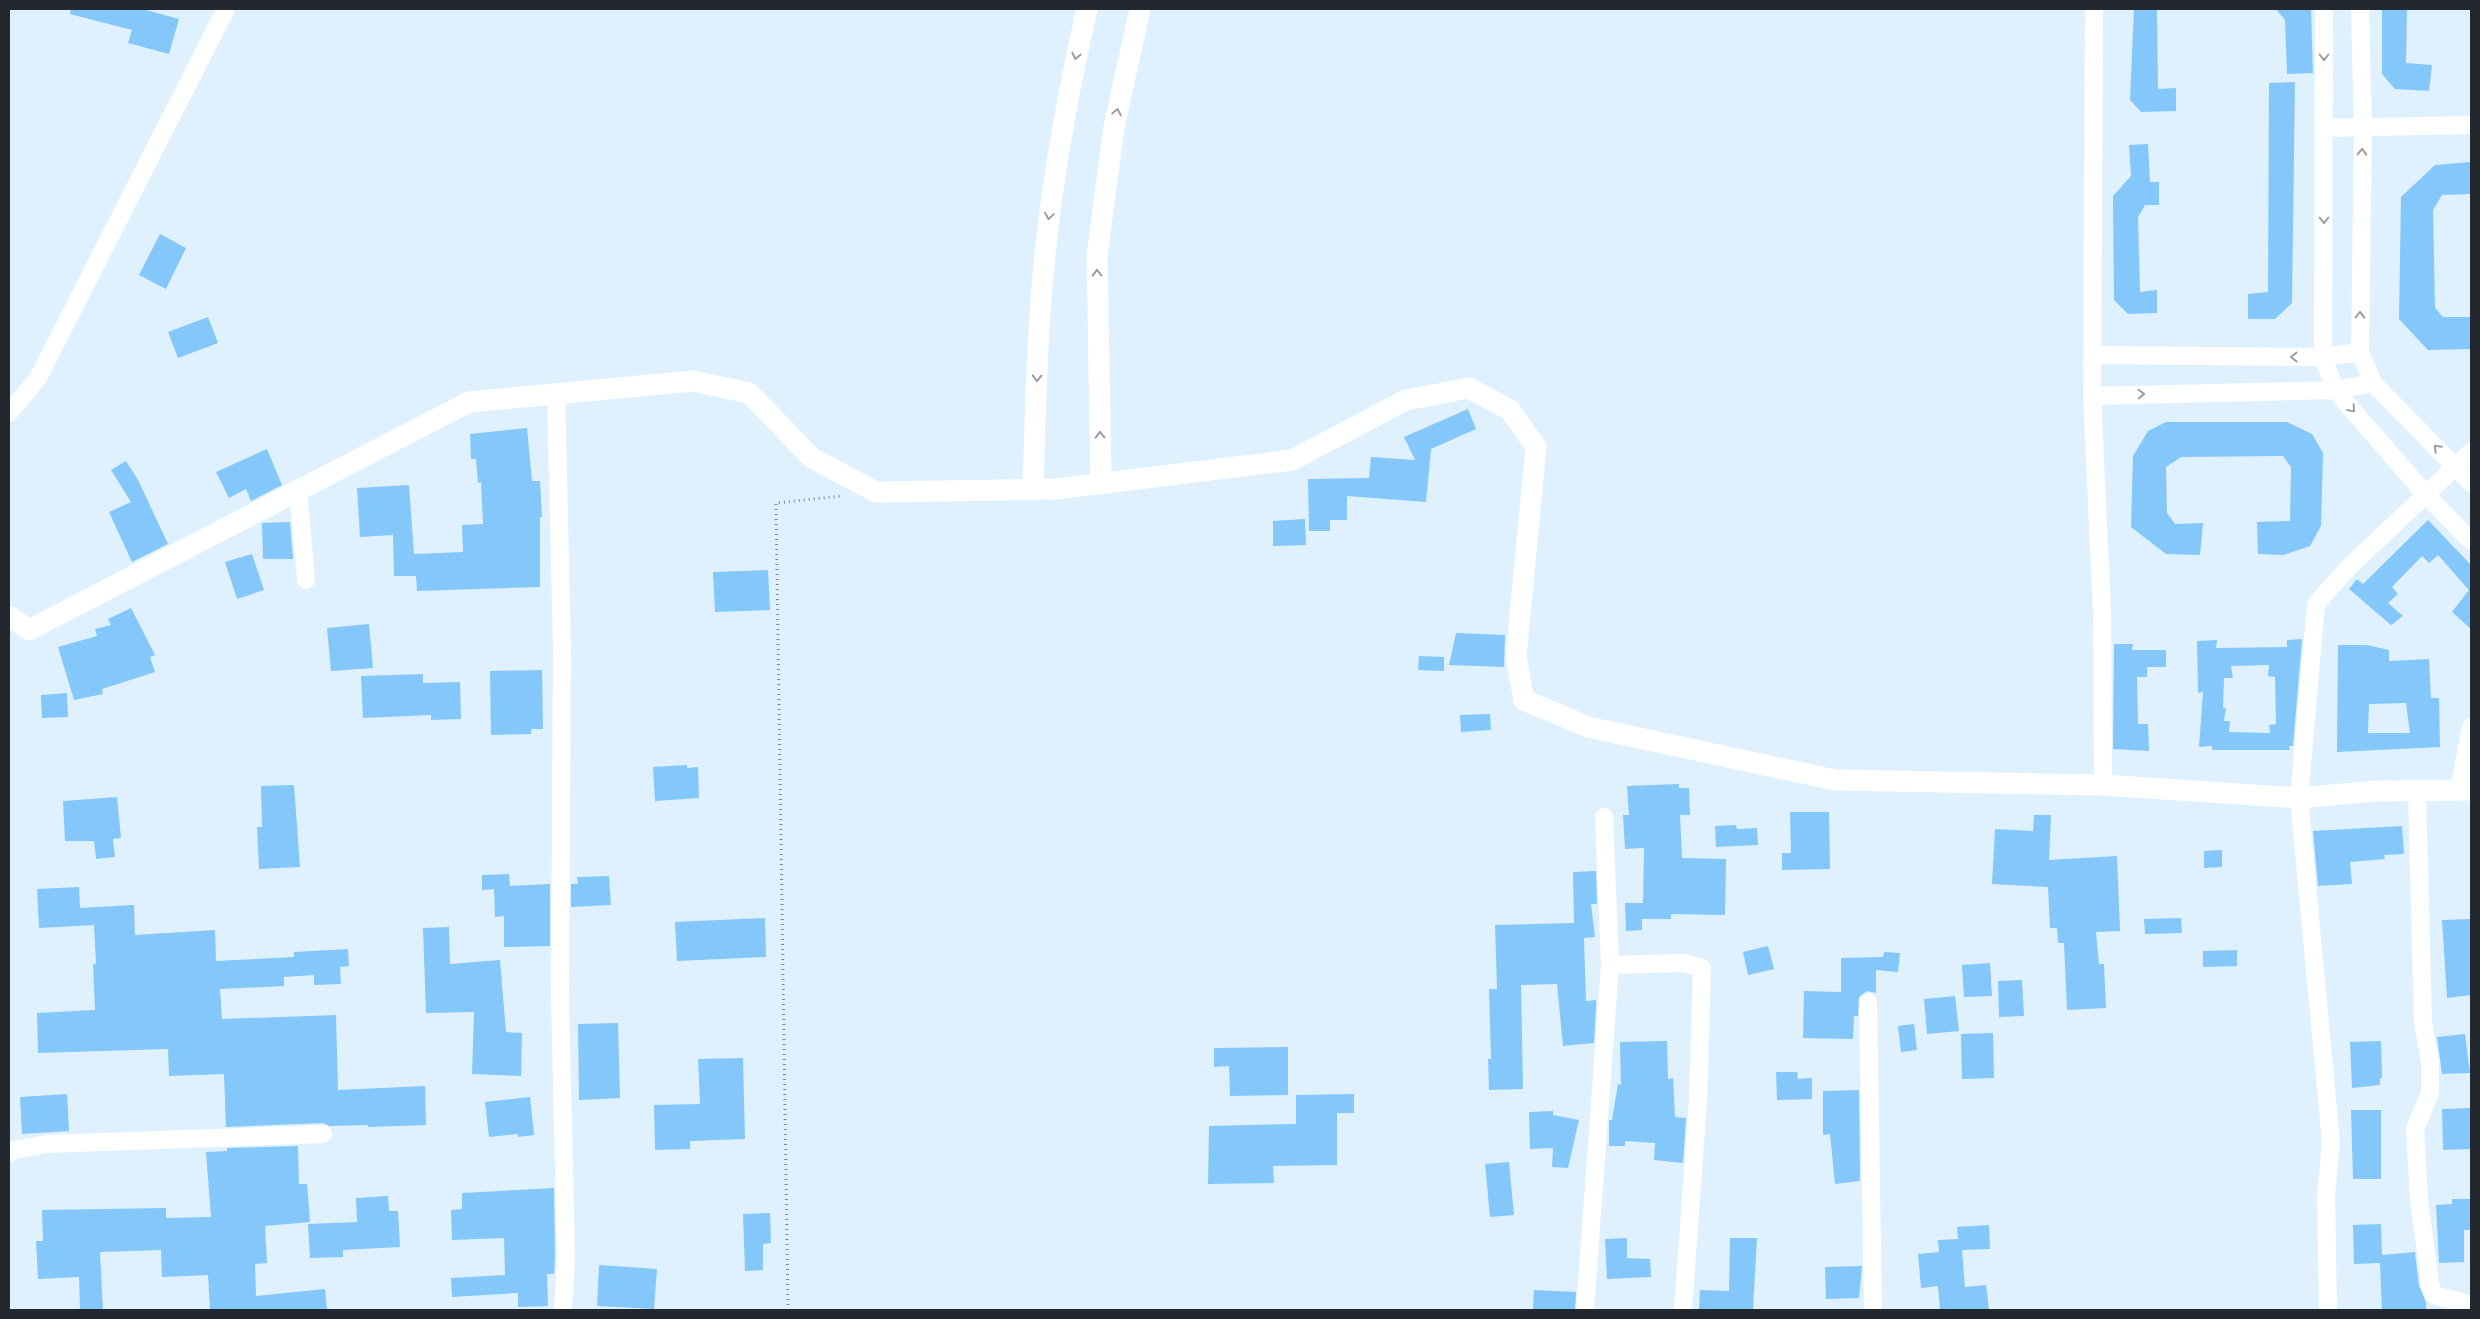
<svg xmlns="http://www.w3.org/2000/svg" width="2480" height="1319" font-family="'Source Serif 4',serif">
	<rect width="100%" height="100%" fill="#dff1ff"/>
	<g fill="#84c7fa" fill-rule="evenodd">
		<path d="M71 9H142L179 19 169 54 128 43 132 30 70 14Z"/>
		<path d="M2134 9H2157L2158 89 2176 88V111L2141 112 2130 100Z"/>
		<path d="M2276 9H2311L2313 73 2287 74 2285 20Z"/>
		<path d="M2382 9H2407L2406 63 2432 65 2429 91 2395 89 2382 74Z"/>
		<path d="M2295 82 2292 303 2275 319H2248V294L2268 292 2269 83Z"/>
		<path d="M2148 144 2150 182H2159V205H2145L2138 217 2140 292 2157 290V313L2128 314 2114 300 2113 196 2131 176 2129 145Z"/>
		<path d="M2471 162V194L2442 195 2433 210 2435 308 2443 317H2471V349L2428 350 2399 319 2401 197 2435 165Z"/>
		<path d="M160 234 186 248 166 289 139 275Z"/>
		<path d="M208 317 218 343 178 358 168 332Z"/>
		<path d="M1468 409 1476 429 1431 449 1426 502 1347 496V520H1330V531H1309L1308 479 1369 478 1371 457 1415 460 1404 437Z"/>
		<path d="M2166 422H2287L2312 434 2323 453 2321 526 2310 546 2284 555 2258 554 2257 522 2290 521 2291 467 2283 456 2181 457 2166 467 2167 513 2175 524 2203 523 2200 555 2166 554 2131 527 2133 456 2148 431Z"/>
		<path d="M527 428 532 481H540L542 517H540V587L417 591 416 576H394L393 535 360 537 357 488 409 485 414 554 463 552 462 525 483 524 481 482 478 483 476 459H471L470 434Z"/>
		<path d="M267 449 282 485 251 501 246 489 229 498 216 472Z"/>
		<path d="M126 461 138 480 168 544 132 562 109 512 131 502 111 470Z"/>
		<path d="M1305 519 1306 545 1273 546V521Z"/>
		<path d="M2428 520 2471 565V629L2452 612 2469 590 2438 555 2429 563 2422 556 2392 587 2398 594 2388 603 2403 616 2391 625 2349 589 2357 579 2363 584Z"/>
		<path d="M290 522 293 559H263L262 523Z"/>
		<path d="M252 554 264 590 237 599 225 562Z"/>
		<path d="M768 570 770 610 715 612 713 572Z"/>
		<path d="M131 608 155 655 150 657 155 672 102 689 103 694 74 700 58 647 97 636 95 629 111 625 108 619Z"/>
		<path d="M369 624 373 668 331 671 327 628Z"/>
		<path d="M1456 633 1505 635 1504 667 1449 665Z"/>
		<path d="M2302 639 2293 746H2289L2290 750H2212V746L2199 747 2203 692 2198 693 2197 641 2217 640 2216 648 2287 647V640ZM2269 665 2268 676 2275 677 2276 724 2269 725 2270 733 2229 732 2230 721H2224L2226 708H2223L2224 678H2233L2231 666Z"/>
		<path d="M2114 644H2133L2132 650H2166V667H2147V677H2137L2138 724H2148L2149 751 2113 749Z"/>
		<path d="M2338 645H2367L2389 650V661L2429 659 2431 698H2439L2440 747 2337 752ZM2406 703 2410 733H2368L2369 704Z"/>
		<path d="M1419 656 1444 657V671L1418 670Z"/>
		<path d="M542 670 543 729H531V734L491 735 490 671Z"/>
		<path d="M423 674V683L460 682 461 719 431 720V715L363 718 361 676Z"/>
		<path d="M67 693 68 717 42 718 41 695Z"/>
		<path d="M1490 714 1491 730 1461 732 1460 715Z"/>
		<path d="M687 765V768L698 767 699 798 655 801 653 767Z"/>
		<path d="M1679 784V788H1689L1690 815H1680L1682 858 1726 859 1725 915 1671 914V919H1642V930L1626 931 1625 903H1643L1644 848 1625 849 1623 815H1629L1627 786Z"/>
		<path d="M294 785 300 867 259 869 257 827H262L261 786Z"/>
		<path d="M117 797 121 838 113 839 115 857 96 859 94 841H65L63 801Z"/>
		<path d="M1790 812H1829L1830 869 1782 870V853H1791Z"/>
		<path d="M2034 815H2051L2049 860 2117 856 2120 931 2096 932 2099 964H2104L2106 1008 2067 1010 2064 943H2058L2057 928H2050L2048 887 1992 884 1995 829 2033 831Z"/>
		<path d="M1736 825 1737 829 1757 828 1758 845 1716 847 1715 826Z"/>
		<path d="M2402 826 2404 854 2384 855 2385 859 2350 862 2352 884 2318 886 2313 831Z"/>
		<path d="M2222 850V867L2204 868V851Z"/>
		<path d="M1596 871 1597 904H1591L1595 937 1584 938 1586 1001 1596 1000V1006L1594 1043 1563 1046 1557 984 1521 985 1523 1089 1489 1090 1488 1059H1491L1489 989H1497L1495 925 1574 923 1573 872Z"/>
		<path d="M509 874 510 886 550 884V946L504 947V916L495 917 494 889 482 890V875Z"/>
		<path d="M609 876 611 905 571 907V884H578L577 877Z"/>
		<path d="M79 887 80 908 134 905 135 935 215 930 216 961 294 957V952L348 949 349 966 340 967 341 984 314 985V975L284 977V986L220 989 222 1019 336 1015 338 1090 425 1086 426 1125 368 1127V1125L329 1126 323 1123 226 1127 224 1074 169 1076 168 1049 38 1053 37 1013 95 1010 93 964H96L94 925 39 928 37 889Z"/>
		<path d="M765 918 766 957 677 961 675 922Z"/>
		<path d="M2181 918 2182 933 2145 934 2144 919Z"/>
		<path d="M2471 919V995L2447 998 2442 920Z"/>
		<path d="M449 927 450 964 500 960 506 1032 522 1033 521 1076 472 1074 474 1012 426 1013 423 928Z"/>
		<path d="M1768 946 1774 969 1748 975 1743 952Z"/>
		<path d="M2237 950V966L2203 967V951Z"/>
		<path d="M1884 952 1900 953 1898 972 1876 970V993L1867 991 1859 997 1858 1016H1854L1853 1039 1803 1038 1804 991 1841 992V958L1883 957Z"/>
		<path d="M1990 963 1992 996 1964 997 1962 965Z"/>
		<path d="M2022 980 2024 1016 1999 1017 1998 981Z"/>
		<path d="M1955 996 1959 1031 1927 1034 1924 999Z"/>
		<path d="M618 1023 620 1098 579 1100 578 1024Z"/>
		<path d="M1914 1024 1917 1050 1901 1052 1898 1026Z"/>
		<path d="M1993 1033 1994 1078 1962 1079 1961 1034Z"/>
		<path d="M2465 1034 2470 1073 2442 1074 2437 1037Z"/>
		<path d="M1667 1041 1668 1079 1673 1078 1675 1117 1686 1118 1683 1163 1654 1160 1655 1143 1625 1141V1146H1609V1120H1612L1618 1084 1621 1085 1620 1042Z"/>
		<path d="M2381 1041 2382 1078H2380V1085L2352 1088 2350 1042Z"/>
		<path d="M1288 1047V1095L1230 1096 1229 1066 1214 1067V1048Z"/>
		<path d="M743 1058 745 1139 690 1141V1149L655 1150 654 1105 700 1104 698 1059Z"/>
		<path d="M1776 1072H1797L1798 1079 1812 1078V1099L1777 1100Z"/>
		<path d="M1859 1090 1860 1181 1835 1184 1830 1134 1823 1135V1091Z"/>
		<path d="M67 1094 69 1131 22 1134 20 1097Z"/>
		<path d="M1354 1094V1113H1337V1165L1273 1166 1274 1183 1208 1184 1209 1126 1296 1124V1095Z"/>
		<path d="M530 1097 534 1135 518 1137V1134L489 1137 485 1102Z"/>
		<path d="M2471 1108V1149L2443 1150 2442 1109Z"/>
		<path d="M2351 1110H2381V1179H2353Z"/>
		<path d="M1553 1111V1115L1579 1120 1568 1168 1552 1167 1553 1148 1530 1149 1529 1112Z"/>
		<path d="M298 1146 299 1184H307L310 1222 265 1226 267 1263 255 1264 256 1296 325 1289 327 1310H210L208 1275 162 1277 161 1250 100 1252 103 1310H80L79 1277 38 1279 36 1241H43L42 1210 166 1208V1218L211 1217 206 1152 227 1151V1148Z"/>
		<path d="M1509 1162 1514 1215 1490 1217 1485 1164Z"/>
		<path d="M554 1188 555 1258 554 1274H547L548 1306 518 1307V1293L452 1297 451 1278 505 1275 504 1238 452 1240 451 1210 462 1209V1193Z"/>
		<path d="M388 1196 389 1211H398L400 1247 343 1250V1257L310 1258 308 1224 357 1222 356 1198Z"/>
		<path d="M2452 1199H2471V1230H2464V1262L2439 1263 2436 1205 2452 1204Z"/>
		<path d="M770 1213 771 1243 763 1244V1270L745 1271 743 1214Z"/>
		<path d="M2381 1224 2382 1255 2415 1252 2419 1286 2426 1302V1310H2382L2380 1263 2354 1264 2353 1225Z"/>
		<path d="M1989 1225 1990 1249 1962 1250 1965 1287 1986 1285 1989 1310H1940L1938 1286 1921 1288 1918 1254 1939 1252 1938 1240 1958 1239 1957 1227Z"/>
		<path d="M1627 1238V1258L1650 1259 1651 1277 1607 1279 1605 1239Z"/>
		<path d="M1730 1238H1757L1753 1310H1699L1700 1290 1729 1291Z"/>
		<path d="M599 1265 657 1269 654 1309 597 1306Z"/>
		<path d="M1862 1266 1859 1298 1826 1299 1825 1267Z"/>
		<path d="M1534 1290 1576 1292 1575 1310H1533Z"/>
	</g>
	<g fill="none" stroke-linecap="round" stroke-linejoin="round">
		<path stroke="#7d8993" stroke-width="3" stroke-dasharray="1 4" stroke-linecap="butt" d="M788 1310 776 503 841 496"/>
		<g stroke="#fff" stroke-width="18">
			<path d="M2094 9 2092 396 2102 611 2103 785"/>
			<path d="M2324 9 2323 357 2335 390 2426 495 2471 541"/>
			<path d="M2360 9 2363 127 2360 352 2373 383 2471 483"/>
			<path d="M2325 128 2471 125"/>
			<path d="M2092 355 2323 357 2360 352"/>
			<path d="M556 393 562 647 560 994 566 1258 563 1310"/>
			<path d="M2092 396 2335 390 2373 383"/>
			<path d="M9 413 38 378 226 9"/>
			<path d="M298 490 306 580"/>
			<path d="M2417 790 2423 1023 2430 1062V1093L2415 1129 2419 1199 2430 1284 2433 1294C2446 1301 2460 1298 2471 1307"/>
			<path d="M2459 790 2471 727"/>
			<path d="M1610 965 1683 963 1702 968 1698 1101 1683 1310"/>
			<path d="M1868 1002 1873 1310"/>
			<path d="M9 1153 14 1150 47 1144 323 1134"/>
			<path d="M1585 1310 1610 965 1604 817"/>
			<path d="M2328 1310 2326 1195 2331 1143 2299 798 2316 604 2349 567 2471 452"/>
		</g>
		<g stroke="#fff" stroke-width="21">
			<path d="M1101 484 1097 255 1114 127 1140 9"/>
			<path d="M1033 490C1035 427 1036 363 1041 300 1048 202 1065 105 1087 9"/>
			<path d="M9 616 29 630 469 402 693 381 749 393 812 458 876 492 1056 489 1292 460 1406 400 1469 388 1510 410 1536 447 1516 657 1524 700 1588 727 1835 780 2103 785 2299 798 2376 791 2471 790"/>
		</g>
	</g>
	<defs><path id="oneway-chevron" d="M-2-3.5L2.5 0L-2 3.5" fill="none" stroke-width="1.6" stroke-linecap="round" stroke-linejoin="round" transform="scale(1.25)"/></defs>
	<g stroke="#9c9ea1">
		<use href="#oneway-chevron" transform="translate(1076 56) rotate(103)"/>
		<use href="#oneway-chevron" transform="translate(2324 57) rotate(90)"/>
		<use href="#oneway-chevron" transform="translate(1117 112) rotate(-78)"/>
		<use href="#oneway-chevron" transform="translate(2362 152) rotate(-89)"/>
		<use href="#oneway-chevron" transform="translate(1049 216) rotate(98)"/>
		<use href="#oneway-chevron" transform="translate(2324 220) rotate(90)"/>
		<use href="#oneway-chevron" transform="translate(1097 273) rotate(-91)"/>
		<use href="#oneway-chevron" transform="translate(2360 315) rotate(-89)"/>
		<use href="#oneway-chevron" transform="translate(2294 357) rotate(-180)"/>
		<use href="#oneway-chevron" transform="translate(1037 378) rotate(92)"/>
		<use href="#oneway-chevron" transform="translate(2141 394) rotate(-2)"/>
		<use href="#oneway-chevron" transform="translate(2352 409) rotate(49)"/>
		<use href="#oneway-chevron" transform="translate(1100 435) rotate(-91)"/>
		<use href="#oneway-chevron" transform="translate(2437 448) rotate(-135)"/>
	</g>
	<rect width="2480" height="1319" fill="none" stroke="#22282e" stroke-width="20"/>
</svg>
